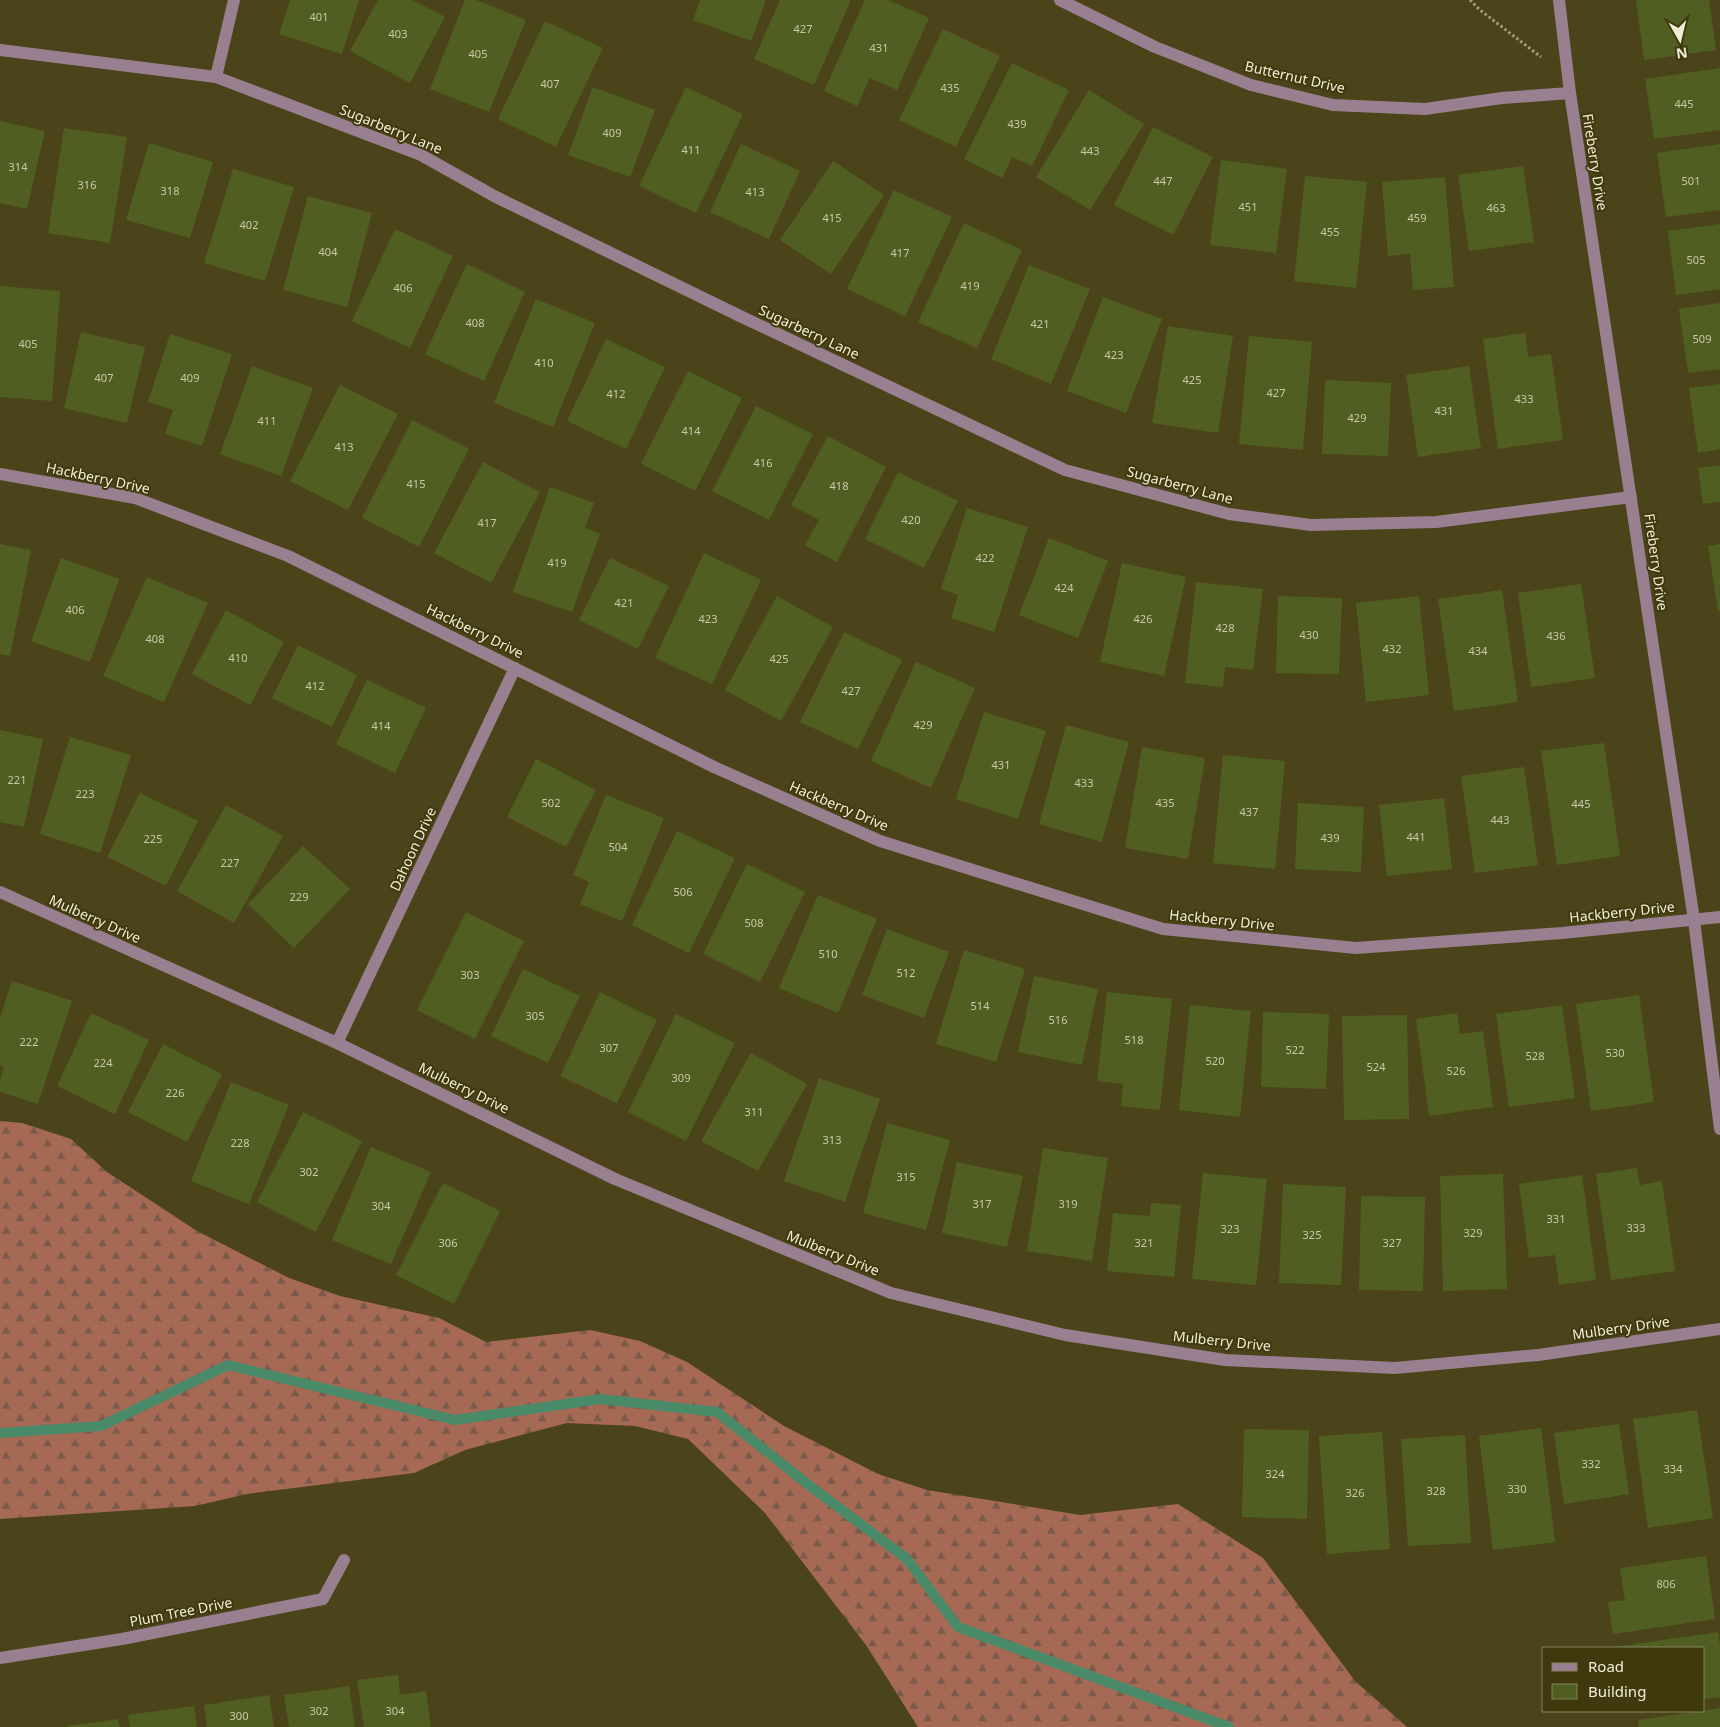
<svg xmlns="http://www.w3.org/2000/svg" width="1720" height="1727" font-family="'Noto Sans',sans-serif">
	<defs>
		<pattern id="forest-firs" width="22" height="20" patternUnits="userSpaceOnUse" patternTransform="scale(1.25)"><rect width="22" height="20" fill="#a56954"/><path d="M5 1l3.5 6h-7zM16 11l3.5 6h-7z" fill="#7b5a4b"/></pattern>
	</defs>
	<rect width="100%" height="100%" fill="#4b441a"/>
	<path fill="url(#forest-firs)" d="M0 1121 22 1123 71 1139 107 1172 197 1231 289 1278 340 1296 439 1318 486 1342 590 1330 640 1341 687 1362 784 1426 878 1474 927 1490 1080 1515 1178 1504 1263 1558 1355 1681 1407 1727H918L866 1645 765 1513 688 1439 635 1426 567 1423 465 1450 414 1473 247 1494 195 1506 0 1519Z"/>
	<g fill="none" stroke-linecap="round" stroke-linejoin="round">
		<path stroke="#498a69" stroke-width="10" d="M0 1433 101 1426 228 1365 455 1420 600 1399 717 1412 810 1486 907 1559 958 1627 1229 1727"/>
	</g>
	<g fill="#515e22">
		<path d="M290 0H359L342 54 279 34Z"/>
		<path d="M378 0H412L445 17 410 83 350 51Z"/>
		<path d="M465 0H476L526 20 489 112 430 89Z"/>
		<path d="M700 0H766L751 41 693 20Z"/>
		<path d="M780 0H851L814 85 754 59Z"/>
		<path d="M865 0H888L929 18 897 90 870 78 857 106 824 91Z"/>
		<path d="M1636 0H1709L1716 50 1644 60Z"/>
		<path d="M545 21 603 48 556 147 498 119Z"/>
		<path d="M943 29 1000 56 956 147 899 120Z"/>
		<path d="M1012 63 1069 90 1032 166 1012 157 1002 178 964 159Z"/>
		<path d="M1720 68V130L1654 139 1645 79Z"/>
		<path d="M593 87 655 110 630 177 568 155Z"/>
		<path d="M686 87 743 114 696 213 639 186Z"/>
		<path d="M1089 90 1144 124 1090 210 1036 177Z"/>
		<path d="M0 121 45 131 27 209 0 203Z"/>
		<path d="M1153 127 1213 157 1173 235 1114 205Z"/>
		<path d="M64 128 127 137 110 243 48 233Z"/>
		<path d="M149 143 213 162 190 238 126 220Z"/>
		<path d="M741 144 800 171 769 239 710 212Z"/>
		<path d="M1720 144V210L1666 217 1657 153Z"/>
		<path d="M1221 160 1287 169 1276 253 1210 245Z"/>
		<path d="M833 161 884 195 831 274 780 240Z"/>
		<path d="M1523 166 1534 242 1469 251 1458 175Z"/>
		<path d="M233 169 294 187 265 281 204 263Z"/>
		<path d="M1305 176 1367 182 1356 288 1294 281Z"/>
		<path d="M1445 177 1454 287 1413 290 1410 254 1388 256 1382 182Z"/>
		<path d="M894 190 952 217 905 316 847 289Z"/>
		<path d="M308 196 372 213 347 307 283 290Z"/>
		<path d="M964 223 1022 250 977 348 918 322Z"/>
		<path d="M1720 224V289L1676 295 1668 231Z"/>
		<path d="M395 229 453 256 410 348 352 321Z"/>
		<path d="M467 264 525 292 484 381 425 354Z"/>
		<path d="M1029 265 1090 289 1051 384 991 359Z"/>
		<path d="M0 286 60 291 52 401 0 397Z"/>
		<path d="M1103 297 1162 319 1126 413 1067 391Z"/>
		<path d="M536 299 595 323 553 427 494 403Z"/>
		<path d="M1720 303V369L1688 373 1679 309Z"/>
		<path d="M1168 326 1233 336 1218 433 1152 423Z"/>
		<path d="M81 332 145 347 127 423 64 408Z"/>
		<path d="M1525 333 1528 357 1551 354 1563 440 1498 449 1483 339Z"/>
		<path d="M170 334 232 354 202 446 165 434 173 410 148 402Z"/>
		<path d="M1249 336 1312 342 1303 450 1239 444Z"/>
		<path d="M606 339 665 367 626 449 567 421Z"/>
		<path d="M252 366 313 388 281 476 220 454Z"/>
		<path d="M1469 366 1481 448 1418 457 1406 375Z"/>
		<path d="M688 371 742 398 695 491 641 464Z"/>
		<path d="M1325 380 1391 383 1388 456 1322 454Z"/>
		<path d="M1720 384V449L1698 453 1689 388Z"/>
		<path d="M340 385 398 414 348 510 290 481Z"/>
		<path d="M756 406 813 434 769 520 712 491Z"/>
		<path d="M412 420 469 449 419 547 362 518Z"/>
		<path d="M828 436 886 467 837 562 805 545 819 520 791 505Z"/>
		<path d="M483 462 540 492 491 583 434 553Z"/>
		<path d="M1720 465V502L1703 504 1698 468Z"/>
		<path d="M898 472 958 501 924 568 865 539Z"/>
		<path d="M550 487 594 503 585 528 600 534 572 612 513 592Z"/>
		<path d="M967 508 1028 527 994 632 951 618 958 595 941 589Z"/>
		<path d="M1049 538 1108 561 1078 638 1019 615Z"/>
		<path d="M0 544 31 550 10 656 0 654Z"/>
		<path d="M1720 544V611H1718L1708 546Z"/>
		<path d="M704 553 761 580 712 684 655 658Z"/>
		<path d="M61 558 119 579 90 662 31 641Z"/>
		<path d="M610 558 669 586 638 649 579 620Z"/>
		<path d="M1122 563 1186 577 1164 676 1100 662Z"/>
		<path d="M147 577 208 603 164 702 103 676Z"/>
		<path d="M1196 582 1263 589 1253 670 1225 667 1223 687 1185 683Z"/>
		<path d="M1581 584 1595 678 1531 687 1518 593Z"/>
		<path d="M1502 590 1518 702 1454 711 1438 599Z"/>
		<path d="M777 596 833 627 781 721 725 690Z"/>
		<path d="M1278 596 1342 598 1339 674 1276 673Z"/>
		<path d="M1419 596 1429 695 1366 702 1356 603Z"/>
		<path d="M226 610 284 642 250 705 192 674Z"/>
		<path d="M844 632 902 660 858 749 800 722Z"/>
		<path d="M298 645 357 675 332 727 272 698Z"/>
		<path d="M916 662 975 688 931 788 871 761Z"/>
		<path d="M367 680 426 708 395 773 336 744Z"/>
		<path d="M984 712 1046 731 1018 819 956 799Z"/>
		<path d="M1066 725 1129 742 1102 842 1039 824Z"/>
		<path d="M0 730 43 739 24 827 0 822Z"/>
		<path d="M70 737 131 755 100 853 40 834Z"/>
		<path d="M1604 743 1620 856 1557 865 1541 751Z"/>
		<path d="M1142 747 1205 758 1188 859 1125 848Z"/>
		<path d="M1223 755 1285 761 1275 869 1213 863Z"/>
		<path d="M536 759 596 790 566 847 507 817Z"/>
		<path d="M1524 767 1538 865 1475 873 1461 776Z"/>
		<path d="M140 793 198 821 166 886 107 857Z"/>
		<path d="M606 795 664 818 622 921 580 904 589 882 573 875Z"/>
		<path d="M1444 798 1452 869 1387 876 1379 805Z"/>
		<path d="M1298 803 1364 807 1361 872 1295 869Z"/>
		<path d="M226 805 283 836 234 923 177 891Z"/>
		<path d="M677 831 735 858 689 953 632 925Z"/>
		<path d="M303 846 350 889 294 948 248 904Z"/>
		<path d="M747 864 805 892 760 982 703 954Z"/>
		<path d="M818 895 877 919 838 1013 779 988Z"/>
		<path d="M466 912 524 941 475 1039 417 1010Z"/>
		<path d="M887 929 949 952 924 1018 862 995Z"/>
		<path d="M964 950 1025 969 996 1062 936 1044Z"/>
		<path d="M523 969 580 996 548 1063 491 1036Z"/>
		<path d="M1034 976 1098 989 1082 1065 1018 1052Z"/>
		<path d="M12 981 72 1001 38 1104 0 1092V1081L4 1067 0 1066V1018Z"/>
		<path d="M600 992 657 1020 617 1103 560 1076Z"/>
		<path d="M1107 992 1172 999 1160 1110 1121 1106 1123 1084 1097 1081Z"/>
		<path d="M1639 995 1654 1102 1591 1111 1576 1004Z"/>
		<path d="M1190 1005 1251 1011 1240 1117 1179 1110Z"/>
		<path d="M1562 1005 1575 1098 1509 1107 1496 1014Z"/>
		<path d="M1263 1012 1329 1014 1326 1089 1261 1087Z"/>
		<path d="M91 1013 149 1040 115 1114 57 1086Z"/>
		<path d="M1457 1013 1460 1034 1483 1031 1493 1107 1429 1116 1416 1019Z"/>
		<path d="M676 1014 735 1043 686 1141 628 1112Z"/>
		<path d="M1407 1015 1409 1119 1344 1120 1342 1016Z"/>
		<path d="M163 1044 222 1074 187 1142 128 1112Z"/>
		<path d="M751 1053 807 1084 758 1171 701 1141Z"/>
		<path d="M819 1078 880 1099 845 1202 784 1181Z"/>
		<path d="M231 1082 289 1105 249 1204 191 1181Z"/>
		<path d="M303 1112 362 1141 316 1232 257 1202Z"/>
		<path d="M887 1123 950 1140 926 1230 863 1213Z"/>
		<path d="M371 1147 431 1172 391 1264 332 1240Z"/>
		<path d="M1043 1148 1108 1158 1092 1261 1027 1251Z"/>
		<path d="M957 1162 1023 1176 1007 1247 942 1233Z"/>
		<path d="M1637 1168 1640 1185 1662 1181 1675 1271 1611 1280 1596 1174Z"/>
		<path d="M1203 1173 1267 1179 1256 1285 1192 1279Z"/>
		<path d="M1503 1174 1507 1289 1443 1291 1440 1176Z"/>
		<path d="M1582 1175 1596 1280 1559 1285 1555 1255 1529 1258 1519 1184Z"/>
		<path d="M443 1183 500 1211 454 1304 396 1275Z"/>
		<path d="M1283 1184 1346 1187 1341 1285 1279 1283Z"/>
		<path d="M1361 1196 1425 1197 1423 1291 1359 1290Z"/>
		<path d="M1151 1203 1181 1205 1174 1277 1107 1271 1113 1213 1150 1216Z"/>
		<path d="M1697 1410 1713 1518 1648 1528 1633 1419Z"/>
		<path d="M1619 1424 1629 1494 1564 1504 1554 1433Z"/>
		<path d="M1541 1428 1555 1542 1493 1550 1479 1436Z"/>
		<path d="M1244 1429 1309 1430 1307 1519 1242 1517Z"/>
		<path d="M1382 1432 1390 1549 1327 1554 1319 1436Z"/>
		<path d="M1465 1435 1471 1543 1408 1546 1401 1439Z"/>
		<path d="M1706 1556 1715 1619 1613 1634 1608 1602 1625 1600 1620 1568Z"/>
		<path d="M1718 1632 1720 1646V1697L1704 1699V1648H1608Z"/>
		<path d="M398 1675 400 1695 426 1691 431 1727H364L357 1680Z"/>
		<path d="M349 1686 355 1727H289L284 1695Z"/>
		<path d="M269 1695 274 1727H207L204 1705Z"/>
		<path d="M194 1706 197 1727H130L128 1715Z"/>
		<path d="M1720 1708V1727H1639L1638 1720Z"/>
		<path d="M118 1719 120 1727H67V1726Z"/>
	</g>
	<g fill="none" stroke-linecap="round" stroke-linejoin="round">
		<path stroke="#a29d7d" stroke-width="3" stroke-dasharray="2.5 2.5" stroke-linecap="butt" d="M1470 0 1480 10 1541 57"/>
		<g stroke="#998090" stroke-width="12">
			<path d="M1060 0 1155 47 1251 85 1333 105 1425 109 1502 98 1570 93"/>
			<path d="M1559 0 1570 93 1694 920 1720 1129"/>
			<path d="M0 50 216 77 421 155 496 197 742 317 1065 470 1229 514 1311 525 1436 522 1631 497"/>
			<path d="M216 77 234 0"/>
			<path d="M0 474 135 498 288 556 714 767 880 841 1163 929 1356 948 1562 933 1720 917"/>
			<path d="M0 892 337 1043 615 1179 891 1293 1065 1335 1225 1360 1395 1368 1538 1355 1720 1329"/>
			<path d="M337 1043 515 668"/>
			<path d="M0 1658 122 1639 323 1599 344 1560"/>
		</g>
	</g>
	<g text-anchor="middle" stroke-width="4" stroke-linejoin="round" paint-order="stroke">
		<g font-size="11" fill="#c8c9a9">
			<text x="319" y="21">401</text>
			<text x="803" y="33">427</text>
			<text x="398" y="38">403</text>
			<text x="879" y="52">431</text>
			<text x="478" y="58">405</text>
			<text x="550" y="88">407</text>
			<text x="950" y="92">435</text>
			<text x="1684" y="108">445</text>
			<text x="1017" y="128">439</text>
			<text x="612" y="137">409</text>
			<text x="691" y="154">411</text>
			<text x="1090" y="155">443</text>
			<text x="18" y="171">314</text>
			<text x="1163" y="185">447</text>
			<text x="1691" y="185">501</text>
			<text x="87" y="189">316</text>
			<text x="170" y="195">318</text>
			<text x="755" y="196">413</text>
			<text x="1248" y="211">451</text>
			<text x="1496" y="212">463</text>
			<text x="832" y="222">415</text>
			<text x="1417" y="222">459</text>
			<text x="249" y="229">402</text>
			<text x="1330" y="236">455</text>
			<text x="328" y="256">404</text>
			<text x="900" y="257">417</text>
			<text x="1696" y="264">505</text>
			<text x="970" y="290">419</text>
			<text x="403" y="292">406</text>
			<text x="475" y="327">408</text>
			<text x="1040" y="328">421</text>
			<text x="1702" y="343">509</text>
			<text x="28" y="348">405</text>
			<text x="1114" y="359">423</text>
			<text x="544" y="367">410</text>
			<text x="104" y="382">407</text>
			<text x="190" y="382">409</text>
			<text x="1192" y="384">425</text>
			<text x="1276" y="397">427</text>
			<text x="616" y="398">412</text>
			<text x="1524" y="403">433</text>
			<text x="1444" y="415">431</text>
			<text x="1357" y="422">429</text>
			<text x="267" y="425">411</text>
			<text x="691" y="435">414</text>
			<text x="344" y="451">413</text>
			<text x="763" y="467">416</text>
			<text x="416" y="488">415</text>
			<text x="839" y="490">418</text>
			<text x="911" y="524">420</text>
			<text x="487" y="527">417</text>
			<text x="985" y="562">422</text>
			<text x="557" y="567">419</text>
			<text x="1064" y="592">424</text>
			<text x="624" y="607">421</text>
			<text x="75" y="614">406</text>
			<text x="708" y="623">423</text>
			<text x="1143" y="623">426</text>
			<text x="1225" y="632">428</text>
			<text x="1309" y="639">430</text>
			<text x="1556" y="640">436</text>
			<text x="155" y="643">408</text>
			<text x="1392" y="653">432</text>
			<text x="1478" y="655">434</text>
			<text x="238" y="662">410</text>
			<text x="779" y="663">425</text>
			<text x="315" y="690">412</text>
			<text x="851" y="695">427</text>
			<text x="923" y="729">429</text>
			<text x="381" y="730">414</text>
			<text x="1001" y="769">431</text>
			<text x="17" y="784">221</text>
			<text x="1084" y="787">433</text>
			<text x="85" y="798">223</text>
			<text x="551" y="807">502</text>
			<text x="1165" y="807">435</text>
			<text x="1581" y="808">445</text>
			<text x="1249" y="816">437</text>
			<text x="1500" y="824">443</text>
			<text x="1416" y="841">441</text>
			<text x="1330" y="842">439</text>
			<text x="153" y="843">225</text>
			<text x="618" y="851">504</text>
			<text x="230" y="867">227</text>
			<text x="683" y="896">506</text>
			<text x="299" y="901">229</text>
			<text x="754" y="927">508</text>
			<text x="828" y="958">510</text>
			<text x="906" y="977">512</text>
			<text x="470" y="979">303</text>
			<text x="980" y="1010">514</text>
			<text x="535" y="1020">305</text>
			<text x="1058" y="1024">516</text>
			<text x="1134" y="1044">518</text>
			<text x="29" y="1046">222</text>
			<text x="609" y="1052">307</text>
			<text x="1295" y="1054">522</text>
			<text x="1615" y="1057">530</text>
			<text x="1535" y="1060">528</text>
			<text x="1215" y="1065">520</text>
			<text x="103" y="1067">224</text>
			<text x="1376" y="1071">524</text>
			<text x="1456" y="1075">526</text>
			<text x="681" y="1082">309</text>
			<text x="175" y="1097">226</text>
			<text x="754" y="1116">311</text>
			<text x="832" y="1144">313</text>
			<text x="240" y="1147">228</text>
			<text x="309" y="1176">302</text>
			<text x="906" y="1181">315</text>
			<text x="982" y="1208">317</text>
			<text x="1068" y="1208">319</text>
			<text x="381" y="1210">304</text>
			<text x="1556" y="1223">331</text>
			<text x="1636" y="1232">333</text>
			<text x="1230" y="1233">323</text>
			<text x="1473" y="1237">329</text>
			<text x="1312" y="1239">325</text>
			<text x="448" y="1247">306</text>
			<text x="1144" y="1247">321</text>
			<text x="1392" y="1247">327</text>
			<text x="1591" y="1468">332</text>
			<text x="1673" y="1473">334</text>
			<text x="1275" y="1478">324</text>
			<text x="1517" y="1493">330</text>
			<text x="1436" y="1495">328</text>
			<text x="1355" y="1497">326</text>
			<text x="1666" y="1588">806</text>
			<text x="319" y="1715">302</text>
			<text x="395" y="1715">304</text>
			<text x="239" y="1720">300</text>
		</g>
		<g font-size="14" fill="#f0edd6" stroke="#40390e">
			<text transform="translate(1295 77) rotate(13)" y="5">Butternut Drive</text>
			<text transform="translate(391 129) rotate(22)" y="5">Sugarberry Lane</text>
			<text transform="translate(1595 162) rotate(81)" y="5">Fireberry Drive</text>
			<text transform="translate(809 332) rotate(25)" y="5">Sugarberry Lane</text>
			<text transform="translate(98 478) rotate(12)" y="5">Hackberry Drive</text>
			<text transform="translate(1180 485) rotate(15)" y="5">Sugarberry Lane</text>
			<text transform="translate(1656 562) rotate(82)" y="5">Fireberry Drive</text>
			<text transform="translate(475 631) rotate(26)" y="5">Hackberry Drive</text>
			<text transform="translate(839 806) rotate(23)" y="5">Hackberry Drive</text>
			<text transform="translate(413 849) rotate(-65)" y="5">Dahoon Drive</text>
			<text transform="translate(1622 912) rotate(-6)" y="5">Hackberry Drive</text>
			<text transform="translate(95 919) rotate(24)" y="5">Mulberry Drive</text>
			<text transform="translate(1222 920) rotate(6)" y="5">Hackberry Drive</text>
			<text transform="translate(464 1088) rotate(26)" y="5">Mulberry Drive</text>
			<text transform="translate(833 1253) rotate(22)" y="5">Mulberry Drive</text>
			<text transform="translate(1621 1328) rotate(-8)" y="5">Mulberry Drive</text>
			<text transform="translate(1222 1341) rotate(6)" y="5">Mulberry Drive</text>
			<text transform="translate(181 1612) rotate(-11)" y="5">Plum Tree Drive</text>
		</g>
	</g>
	<rect x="1542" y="1647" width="162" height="65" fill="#40390e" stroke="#86815e"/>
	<rect x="1552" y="1663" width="25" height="8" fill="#998090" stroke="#86815e"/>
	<text x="1588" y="1672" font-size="15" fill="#f0edd6">Road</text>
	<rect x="1552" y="1684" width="25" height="15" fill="#515e22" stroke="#86815e"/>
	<text x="1588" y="1697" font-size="15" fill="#f0edd6">Building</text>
	<g transform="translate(1680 40) rotate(172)" stroke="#40390e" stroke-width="4" paint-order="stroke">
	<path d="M0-4L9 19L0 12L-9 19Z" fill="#f0edd6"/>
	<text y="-8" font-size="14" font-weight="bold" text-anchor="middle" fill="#f0edd6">N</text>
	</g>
</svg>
